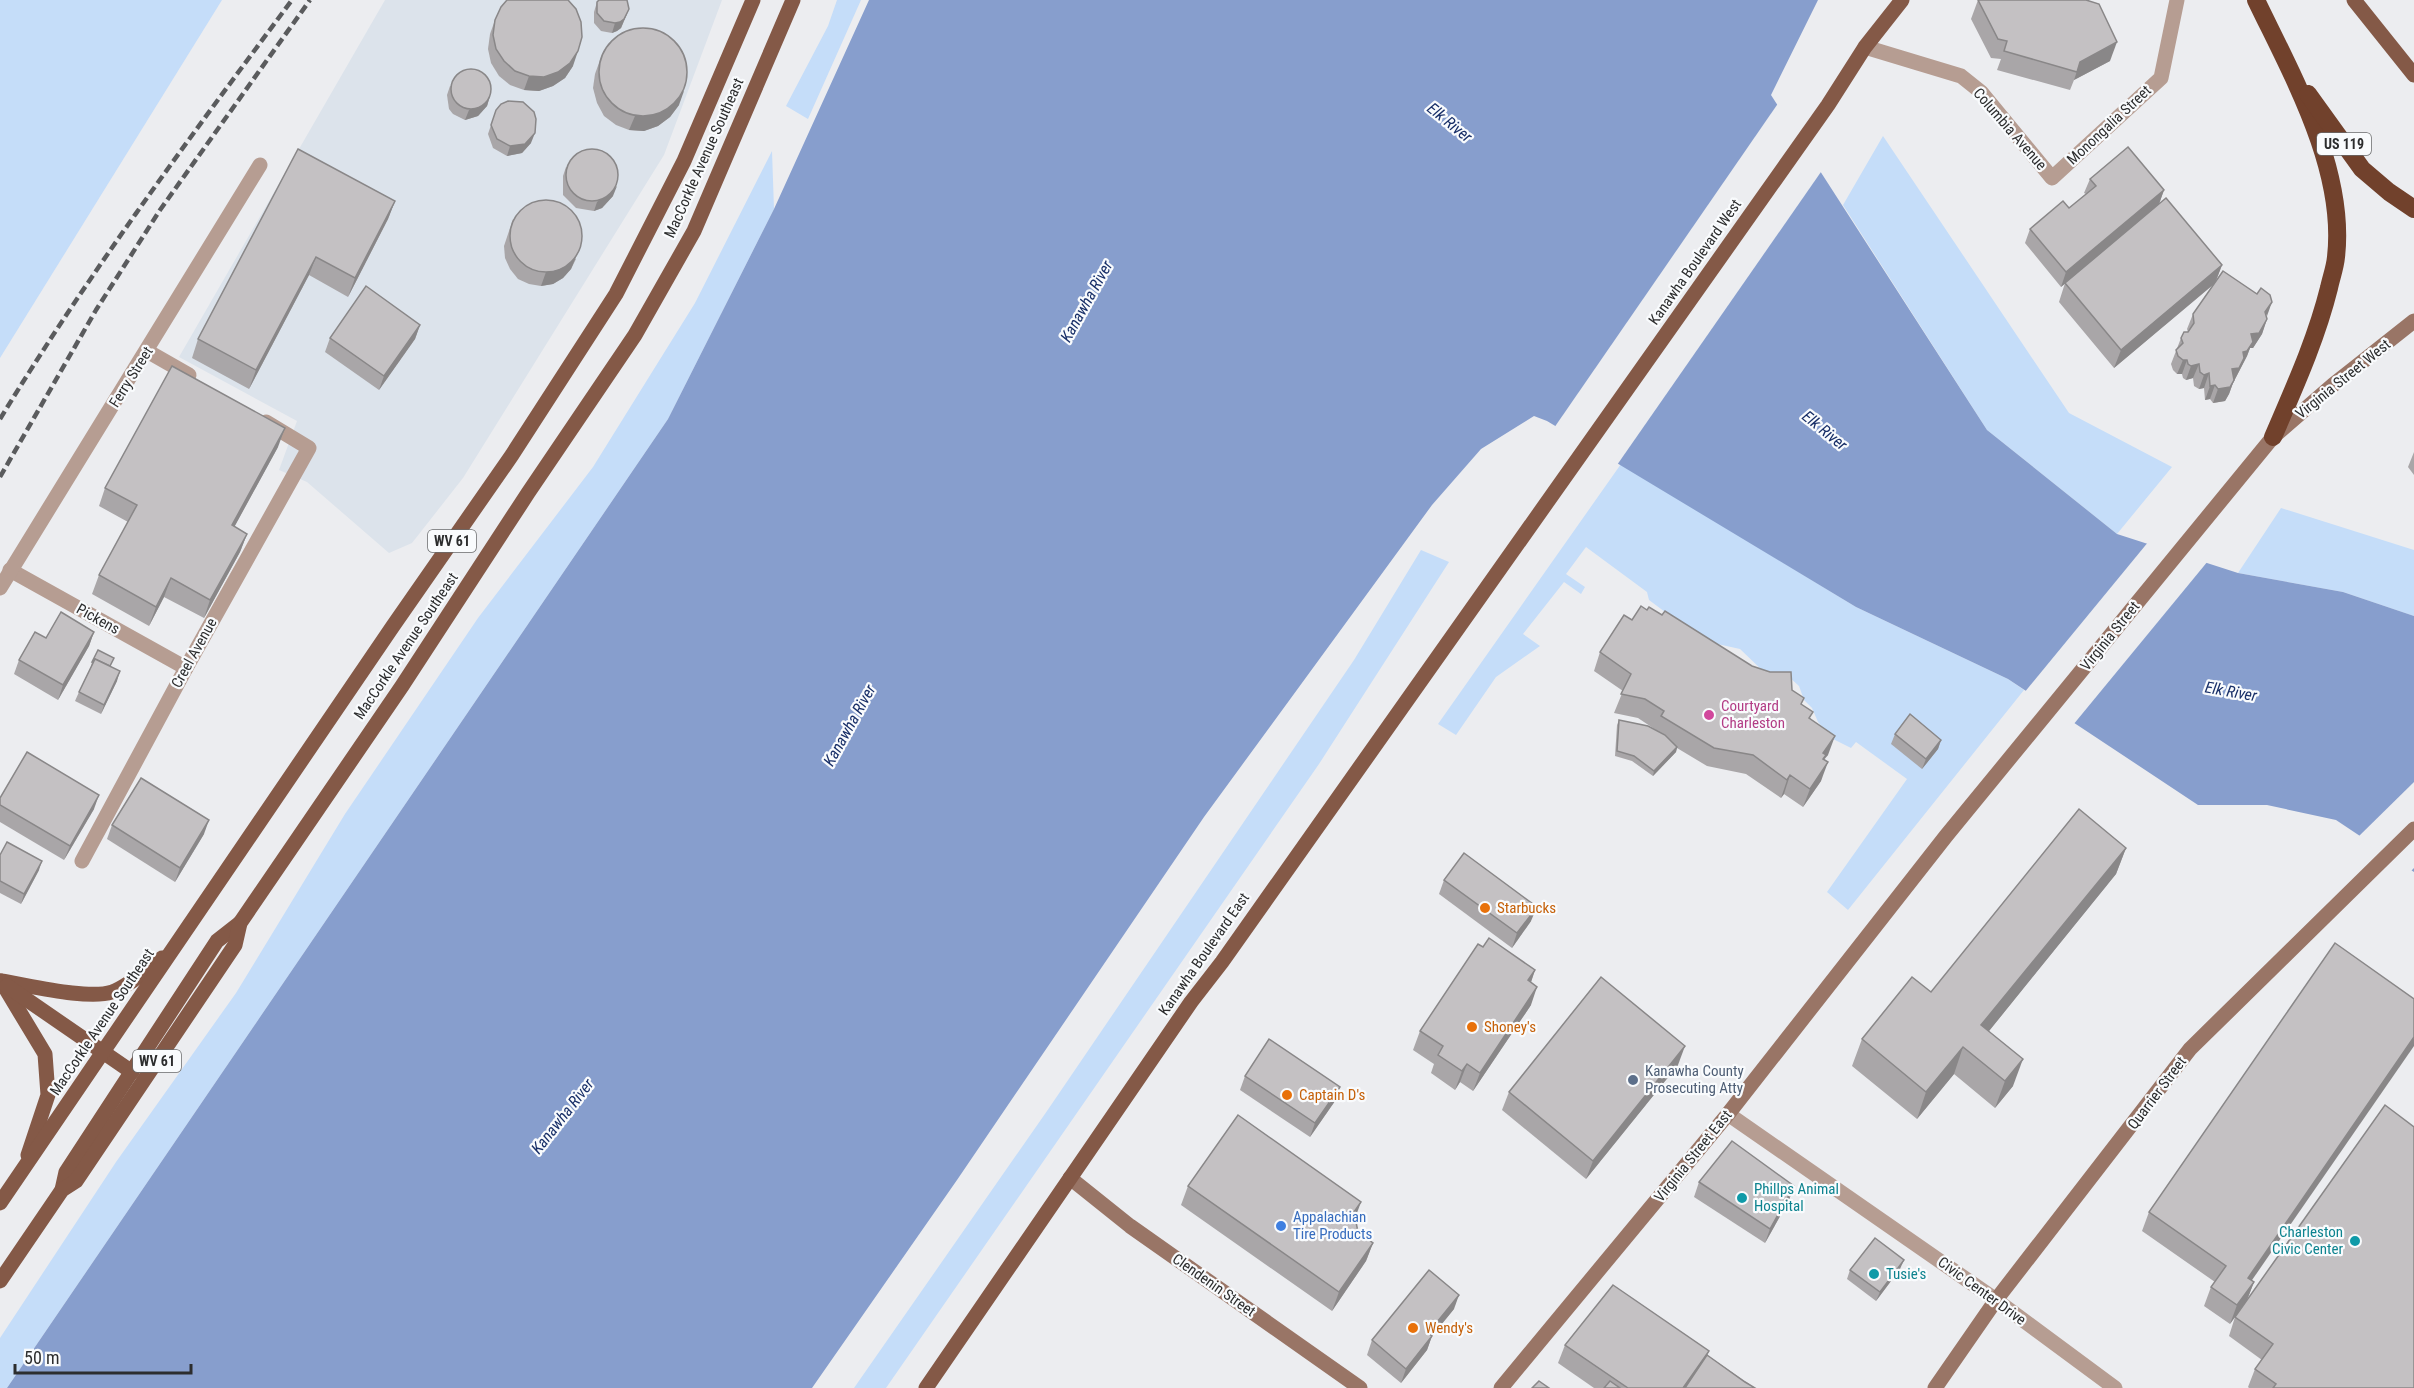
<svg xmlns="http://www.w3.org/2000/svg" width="2414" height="1388" font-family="'Roboto Condensed',sans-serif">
	<rect width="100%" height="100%" fill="#ecedf0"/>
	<path fill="#dce3eb" d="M385 0H722L664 155 463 478 412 543 389 553 307 482 279 470 297 421 179 357Z"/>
	<g fill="#c5ddf9">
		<path d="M0 0H222L0 358Z"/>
		<path d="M837 0H861L808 119 786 106 828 26Z"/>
		<path d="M1883 136 2069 413 2172 467 2117 534 1987 430 1843 205Z"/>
		<path d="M772 151 774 209 668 419 7 1388H0V1338L116 1162 236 993 345 814 478 618 593 467 695 303Z"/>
		<path d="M1621 464 1856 607 2008 679 2024 690 1848 910 1827 892 1907 779 1856 742 1851 748 1833 739 1818 722 1812 708 1804 700 1799 686 1788 676 1764 672 1740 649 1704 641 1649 600 1647 592 1586 547 1566 574 1585 587 1581 594 1564 582 1523 634 1540 646 1496 677 1456 735 1438 724Z"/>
		<path d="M2281 508 2414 550V616L2343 592 2238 573Z"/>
		<path d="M1421 550 1449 562 1319 764 886 1388H854L1047 1111 1354 660Z"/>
	</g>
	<path fill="#879ecd" d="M869 0H1818L1771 95 1987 430 2117 534 2238 573 2343 592 2414 616V872L2336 820 2267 805H2198L2008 679 1856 607 1547 421 1534 416 1481 449 1432 505 1204 817 957 1180 812 1388H7L668 419 774 209Z"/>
	<g fill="#ecedf0">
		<path d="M1779 102 1823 169 1617 465 1554 428Z"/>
		<path d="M2149 541 2208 561 2073 725 2024 693Z"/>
		<path d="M2414 782V868L2409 873 2357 838Z"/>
	</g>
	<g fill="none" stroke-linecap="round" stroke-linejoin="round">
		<g stroke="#b69d92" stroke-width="15">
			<path d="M1865 47 1961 76 1981 92 2052 178 2161 78 2177 0"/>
			<path d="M147 351 189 375"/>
			<path d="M10 570 186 668"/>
			<path d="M0 588 260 165"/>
			<path d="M82 861 186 668 309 448 266 422"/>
			<path d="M1728 1114 1996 1300 2115 1388"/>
		</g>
		<g stroke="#997566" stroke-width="15">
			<path d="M1070 1178 1130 1226 1360 1388"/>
			<path d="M1501 1388 1728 1114 1946 836 2273 437 2333 385 2414 321"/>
			<path d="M1935 1388 1996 1300 2190 1049 2414 829"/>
		</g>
		<g stroke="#845947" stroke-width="15">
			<path d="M2354 0 2414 75"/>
			<path d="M1 981 45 1054 48 1095 28 1155"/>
			<path d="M1 981C28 985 88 1000 112 992 129 986 147 969 162 958"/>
			<path d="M7 986 132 1072"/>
			<path d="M62 1190 66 1172 217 941 240 923"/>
			<path d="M0 1203 393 626 512 455 616 294 684 161 753 0"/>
			<path d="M0 1281 62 1190 76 1181 235 945 240 923 402 686 528 493 635 335 694 231 793 0"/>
			<path d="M926 1388 1191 1002 1222 962 1828 105 1865 47 1902 0"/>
		</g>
		<g stroke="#71412c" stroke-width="18">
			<path d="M2256 0C2293 77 2346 170 2336 257 2335 268 2331 278 2329 288 2316 340 2294 388 2273 437"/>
			<path d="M2308 94 2362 169 2389 192 2414 209"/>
		</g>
		<g stroke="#5a5b5d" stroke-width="4.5" stroke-dasharray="9 4.5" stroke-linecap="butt">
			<path d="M0 419C89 273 190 137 292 0"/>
			<path d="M0 477 96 310 160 210 310 0"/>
		</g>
	</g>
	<g fill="#a9a6a8">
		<path d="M1978 0 2110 61 2074 80 2070 90 1997 70 2001 59 1991 58 1971 19Z"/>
		<path d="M597 2 629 9 621 28 617 31 612 33 601 31 594 23V12Z"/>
		<path d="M495 20 573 66 565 78 553 86 539 91 524 90 510 85 499 76 491 63 488 49 490 34Z"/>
		<path d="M600 60 679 105 670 117 658 126 644 131 629 130 616 125 604 116 597 103 593 88 595 74Z"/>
		<path d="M450 86 490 96 487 106 478 116 465 120 453 114 449 109 447 95Z"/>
		<path d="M496 110 531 143 522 153 507 156 493 148 488 134Z"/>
		<path d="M566 167 613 196 602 208 594 211 576 208 563 195V176Z"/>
		<path d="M2090 179 2164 190 2159 204 2061 287 2025 243 2030 229 2069 208 2086 194 2084 193Z"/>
		<path d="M395 201 388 219 348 297 309 275 249 389 192 358 198 339Z"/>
		<path d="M513 219 576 259 571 269 563 278 553 284 541 286 529 284 518 279 510 269 505 258 504 246Z"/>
		<path d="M2222 265 2216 281 2267 317V319L2262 334 2253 348H2250L2247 356 2233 383 2229 394 2225 401 2213 403 2210 399 2205 400 2204 388 2199 389 2194 386 2193 378 2186 380 2183 378 2182 374H2177L2173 370 2171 364 2181 338 2188 332 2187 329 2193 314 2213 285 2114 368 2059 302 2065 283Z"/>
		<path d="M420 325 415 339 379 390 325 352 330 338Z"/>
		<path d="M278 447 234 527 247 534 240 552 204 618 164 597 149 626 92 594 99 575 128 522 99 506 105 488Z"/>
		<path d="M2414 452V475L2408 467Z"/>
		<path d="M1647 610 1752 666 1792 690 1811 719 1828 755 1824 760 1821 781 1803 807 1784 794 1781 798 1746 774 1707 766 1677 748 1676 752 1653 776 1632 761 1615 756 1617 725 1619 720 1656 730 1638 718 1614 713 1623 691 1594 671 1600 652 1632 620Z"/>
		<path d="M94 632 89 646 58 700 14 674 19 660 46 638Z"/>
		<path d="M92 662 110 667 117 681 101 714 75 701 79 692 91 667Z"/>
		<path d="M1895 734 1941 740 1938 749 1922 769 1891 744Z"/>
		<path d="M0 798 94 809 64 860 0 822Z"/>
		<path d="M112 825 204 834 175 882 107 839Z"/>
		<path d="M2126 848 2116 874 1989 1031 2013 1086 1995 1108 1954 1074 1917 1119 1852 1066 1862 1039 1931 992Z"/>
		<path d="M0 855 39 870 21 904 0 893Z"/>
		<path d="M1444 880 1531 921 1512 948 1439 894Z"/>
		<path d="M1483 947 1535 970 1531 982V1005L1473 1091 1460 1082 1455 1090 1431 1073 1434 1064 1413 1050 1420 1031Z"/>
		<path d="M1678 1065 1586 1179 1502 1110 1509 1092Z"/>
		<path d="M1245 1076 1335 1101 1310 1137 1240 1090Z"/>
		<path d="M1699 1182 1794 1186 1789 1200 1765 1243 1694 1197Z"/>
		<path d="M1188 1186 1355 1218 1358 1232 1373 1243 1366 1261 1332 1311 1181 1205Z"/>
		<path d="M2149 1212 2254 1282 2247 1300 2230 1324 2204 1306 2211 1287 2215 1282 2142 1231Z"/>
		<path d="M1900 1269 1876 1301 1847 1279 1850 1270Z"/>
		<path d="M1454 1309 1432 1336 1427 1350 1401 1383 1367 1355 1372 1340Z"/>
		<path d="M2235 1317 2414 1388H2249L2248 1387 2255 1369 2262 1360 2229 1336Z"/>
		<path d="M1565 1345 1707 1355 1755 1388H1594L1558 1363Z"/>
	</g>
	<g fill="#898788">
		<path d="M629 9 621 28 617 31 612 33 615 23Z"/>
		<path d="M2117 42 2110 61 2074 80 2080 62Z"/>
		<path d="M578 51 573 66 565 78 553 86 539 91 524 90 529 76Z"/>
		<path d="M684 91 679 105 670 117 658 126 644 131 629 130 635 116Z"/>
		<path d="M490 96 487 106 478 116 465 120 469 110Z"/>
		<path d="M535 133 531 143 522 153 507 156 510 146Z"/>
		<path d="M617 186 613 196 602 208 594 211 597 202Z"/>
		<path d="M2164 190 2159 204 2061 287 2066 272Z"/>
		<path d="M395 201 388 219 348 297 355 278Z"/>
		<path d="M581 245 571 269 563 278 553 284 541 286 546 272Z"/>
		<path d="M316 257 309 275 249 389 256 370Z"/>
		<path d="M2222 265 2215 283 2114 368 2121 350Z"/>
		<path d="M2272 302 2267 316 2265 312Z"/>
		<path d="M2267 319 2262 334 2253 348H2250L2247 356 2233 383 2229 394 2225 401 2213 403 2218 389 2243 352 2251 334Z"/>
		<path d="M420 325 415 339 379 390 384 376Z"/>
		<path d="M2183 360H2187L2182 374H2177Z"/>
		<path d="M2199 364 2193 378 2186 380 2191 366Z"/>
		<path d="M2209 373 2204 388 2199 389 2204 375Z"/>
		<path d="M2215 385 2210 399 2205 400 2210 386Z"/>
		<path d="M285 428 278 447 225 544 232 525Z"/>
		<path d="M247 534 240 552 204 618 210 600Z"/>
		<path d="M171 578 164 597 149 626 156 607Z"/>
		<path d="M94 632 89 646 58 700 63 685Z"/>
		<path d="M120 671 117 681 101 714 104 705Z"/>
		<path d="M1835 736 1828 755 1824 759 1819 774 1823 753Z"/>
		<path d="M1941 740 1938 749 1922 769 1926 759Z"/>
		<path d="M1677 747 1676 752 1653 776 1654 771Z"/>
		<path d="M1828 762 1821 781 1803 807 1810 789Z"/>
		<path d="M1790 775 1784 794 1781 798 1787 780Z"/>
		<path d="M99 795 94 809 64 860 70 846Z"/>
		<path d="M209 820 204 834 175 882 180 868Z"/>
		<path d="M2126 848 2116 874 1972 1052 1981 1025Z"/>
		<path d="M42 861 39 870 21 904 24 894Z"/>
		<path d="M1537 907 1531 921 1512 948 1517 933Z"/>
		<path d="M1535 970 1529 988 1528 980Z"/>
		<path d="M1537 987 1531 1005 1473 1091 1480 1073Z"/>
		<path d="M2414 1037V1046L2241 1296 2248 1278Z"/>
		<path d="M1685 1046 1678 1065 1586 1179 1593 1161Z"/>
		<path d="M1963 1047 1954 1074 1917 1119 1926 1092Z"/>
		<path d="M2023 1059 2013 1086 1995 1108 2005 1081Z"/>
		<path d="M1467 1064 1460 1082 1455 1090 1462 1071Z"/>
		<path d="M1340 1087 1335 1101 1310 1137 1315 1123Z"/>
		<path d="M1794 1186 1789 1200 1765 1243 1770 1229Z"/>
		<path d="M1361 1202 1354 1221V1212Z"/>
		<path d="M1373 1243 1366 1261 1332 1311 1339 1292Z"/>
		<path d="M1904 1260 1900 1269 1876 1301 1880 1292Z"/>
		<path d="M2254 1282 2247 1300 2230 1324 2237 1305Z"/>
		<path d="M1459 1295 1454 1309 1423 1347 1428 1333Z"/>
		<path d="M1432 1336 1427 1350 1401 1383 1406 1369Z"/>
		<path d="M1709 1351 1702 1369 1689 1388H1683Z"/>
	</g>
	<g fill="#c4c1c3" stroke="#898788" stroke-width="1.5">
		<path d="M507 0H568L576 9 581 22 582 37 578 51 570 63 558 72 544 77 529 76 515 71 504 61 496 49 493 35 495 20 501 7Z"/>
		<path d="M599 0H627L629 9 624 19 620 22 615 23 604 21 597 13V2Z"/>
		<path d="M1978 0H2086L2099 4 2117 42 2080 62 2077 72 2004 51 2007 41 1998 39Z"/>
		<circle cx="643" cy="72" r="44"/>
		<circle cx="471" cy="89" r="20"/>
		<path d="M508 101 523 102 534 112 536 119 535 133 525 144 510 146 497 139 491 125 496 110 501 104Z"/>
		<path d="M2128 147 2164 190 2066 272 2030 229 2063 201 2069 208 2096 186 2090 179Z"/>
		<circle cx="592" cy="175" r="26"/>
		<path d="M298 149 395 201 355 278 316 257 256 370 198 339Z"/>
		<path d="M2166 198 2222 265 2121 350 2065 283Z"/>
		<circle cx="546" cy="236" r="36"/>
		<path d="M2223 271 2257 294 2261 288 2270 295 2272 302 2265 312 2267 319 2259 333 2251 334 2253 342 2247 351 2243 352 2244 358 2239 368 2232 369 2234 380 2230 387 2218 389 2215 385 2210 386 2209 373 2204 375 2200 372 2199 364 2191 366 2188 364 2187 360H2183L2178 356 2176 350 2183 343 2181 338 2184 332H2188L2194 323 2193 314Z"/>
		<path d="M366 286 420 325 384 376 330 338Z"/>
		<path d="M172 366 285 428 232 525 247 534 210 600 171 578 156 607 99 575 137 505 105 488Z"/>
		<path d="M1641 606 1647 610 1649 607 1662 615 1665 611 1752 666 1770 672H1791L1792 690 1804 698 1801 704 1813 712 1809 718 1835 736 1823 753 1826 755 1823 759 1828 762 1810 789 1790 775 1787 780 1753 755 1714 748 1661 716 1664 711 1645 699 1621 694 1631 674 1600 652 1624 615 1632 620Z"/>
		<path d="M61 612 94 632 63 685 19 660 35 632 46 638Z"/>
		<path d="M98 650 114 658 110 666 95 659 93 662H92Z"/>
		<path d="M95 659 120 671 104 705 79 692Z"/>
		<path d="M1910 714 1941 740 1926 759 1895 734Z"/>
		<path d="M1619 720 1648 726 1665 735 1677 747 1654 771 1634 756 1617 751Z"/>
		<path d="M27 752 99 795 70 846 0 805V798Z"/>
		<path d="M141 778 209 820 180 868 112 825Z"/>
		<path d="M2079 809 2126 848 1981 1025 2023 1059 2005 1081 1963 1047 1926 1092 1862 1039 1912 977 1931 992Z"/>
		<path d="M7 842 42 861 24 894 0 881V855Z"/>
		<path d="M1464 853 1537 907 1517 933 1444 880Z"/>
		<path d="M1489 938 1535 970 1528 980 1537 987 1480 1073 1467 1064 1462 1071 1438 1055 1443 1046 1420 1031 1478 944 1483 947Z"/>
		<path d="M2335 943 2414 999V1037L2248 1278 2254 1282 2237 1305 2211 1287 2226 1266 2149 1212Z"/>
		<path d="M1601 977 1685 1046 1593 1161 1509 1092Z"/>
		<path d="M1269 1039 1340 1087 1315 1123 1245 1076Z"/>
		<path d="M2385 1105 2414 1127V1388H2273L2276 1384 2255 1369 2273 1344 2235 1317Z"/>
		<path d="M1238 1115 1361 1202 1354 1212 1358 1232 1373 1243 1339 1292 1188 1186Z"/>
		<path d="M1732 1141 1794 1186 1770 1229 1699 1182Z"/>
		<path d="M1875 1238 1904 1260 1880 1292 1850 1270Z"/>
		<path d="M1429 1270 1459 1295 1428 1333 1432 1336 1406 1369 1372 1340Z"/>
		<path d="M1613 1285 1709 1351 1683 1388H1628L1565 1345Z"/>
		<path d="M1707 1355 1745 1382 1755 1388H1685Z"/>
		<path d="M1539 1381 1549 1388H1532Z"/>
		<path d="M1610 1381 1620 1388H1604Z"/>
	</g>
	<circle fill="#d1479c" stroke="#f9fbfd" stroke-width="2" cx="1709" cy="715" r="6"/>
	<g fill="#e8710a" stroke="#f9fbfd" stroke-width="2">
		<circle cx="1485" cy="908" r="6"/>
		<circle cx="1472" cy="1027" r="6"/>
		<circle cx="1287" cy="1095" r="6"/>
		<circle cx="1413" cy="1328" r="6"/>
	</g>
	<circle fill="#5c6f8a" stroke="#f9fbfd" stroke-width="2" cx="1633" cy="1080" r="6"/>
	<g fill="#0f9aa8" stroke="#f9fbfd" stroke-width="2">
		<circle cx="1742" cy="1198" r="6"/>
		<circle cx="2355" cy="1241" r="6"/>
		<circle cx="1874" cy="1274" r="6"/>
	</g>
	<circle fill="#3f7fe0" stroke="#f9fbfd" stroke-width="2" cx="1281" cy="1226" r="6"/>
	<g text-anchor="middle" stroke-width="4.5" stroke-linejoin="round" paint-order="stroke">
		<g fill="#f9fbfd" stroke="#6a6b6c" stroke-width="1.5">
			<rect x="2317" y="133" width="54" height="22" rx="4.5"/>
			<rect x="428" y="530" width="48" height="22" rx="4.5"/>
			<rect x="133" y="1050" width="48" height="22" rx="4.5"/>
		</g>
		<g font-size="14" font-weight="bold" fill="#2c2d2e">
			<text x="2344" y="149">US 119</text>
			<text x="452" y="546">WV 61</text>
			<text x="157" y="1066">WV 61</text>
		</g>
		<g font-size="15" fill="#2c2d2e" stroke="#f9fbfd">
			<text transform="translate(2109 125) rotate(-43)" y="5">Monongalia Street</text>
			<text transform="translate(2010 129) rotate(49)" y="5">Columbia Avenue</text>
			<text transform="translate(704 158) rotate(-66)" y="5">MacCorkle Avenue Southeast</text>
			<text transform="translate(1695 262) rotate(-55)" y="5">Kanawha Boulevard West</text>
			<text transform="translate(131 377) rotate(-58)" y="5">Ferry Street</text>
			<text transform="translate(2343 379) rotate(-39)" y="5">Virginia Street West</text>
			<text transform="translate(98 619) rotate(29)" y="5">Pickens</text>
			<text transform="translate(2110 636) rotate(-51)" y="5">Virginia Street</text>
			<text transform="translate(406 646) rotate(-56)" y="5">MacCorkle Avenue Southeast</text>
			<text transform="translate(194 653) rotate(-61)" y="5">Creel Avenue</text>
			<text transform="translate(1204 954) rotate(-55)" y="5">Kanawha Boulevard East</text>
			<text transform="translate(102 1022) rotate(-56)" y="5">MacCorkle Avenue Southeast</text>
			<text transform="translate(2157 1093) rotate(-53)" y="5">Quarrier Street</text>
			<text transform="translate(1693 1156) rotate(-51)" y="5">Virginia Street East</text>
			<text transform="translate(1214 1285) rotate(35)" y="5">Clendenin Street</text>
			<text transform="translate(1982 1291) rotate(36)" y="5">Civic Center Drive</text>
		</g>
		<g font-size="15" fill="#b23c85" stroke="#f9fbfd" text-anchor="start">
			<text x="1721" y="711">Courtyard<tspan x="1721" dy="17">Charleston</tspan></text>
		</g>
		<g font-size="15" fill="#c56008" stroke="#f9fbfd" text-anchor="start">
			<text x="1497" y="913">Starbucks</text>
			<text x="1484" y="1032">Shoney's</text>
			<text x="1299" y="1100">Captain D's</text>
			<text x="1425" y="1333">Wendy's</text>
		</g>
		<g font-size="15" fill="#4e5e75" stroke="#f9fbfd" text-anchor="start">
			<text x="1645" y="1076">Kanawha County<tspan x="1645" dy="17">Prosecuting Atty</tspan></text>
		</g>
		<g font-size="15" fill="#0d838f" stroke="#f9fbfd" text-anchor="start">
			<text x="1754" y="1194">Phillps Animal<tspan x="1754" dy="17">Hospital</tspan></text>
			<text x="2343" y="1237" text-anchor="end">Charleston<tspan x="2343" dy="17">Civic Center</tspan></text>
			<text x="1886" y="1279">Tusie's</text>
		</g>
		<g font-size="15" fill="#366cbe" stroke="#f9fbfd" text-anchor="start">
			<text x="1293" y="1222">Appalachian<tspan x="1293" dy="17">Tire Products</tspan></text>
		</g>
		<g font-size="16" font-style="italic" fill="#182f68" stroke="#f9fbfd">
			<text transform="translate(1450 122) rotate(39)" y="6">Elk River</text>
			<text transform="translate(1086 301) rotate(-61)" y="6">Kanawha River</text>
			<text transform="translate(1825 430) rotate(39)" y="6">Elk River</text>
			<text transform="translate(2231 691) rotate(10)" y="6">Elk River</text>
			<text transform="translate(849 725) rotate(-61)" y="6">Kanawha River</text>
			<text transform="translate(562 1116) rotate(-52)" y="6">Kanawha River</text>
		</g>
	</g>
	<path d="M15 1364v9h176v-9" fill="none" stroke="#2c2d2e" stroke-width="3"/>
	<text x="24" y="1364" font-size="18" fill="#2c2d2e" stroke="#f9fbfd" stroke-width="4.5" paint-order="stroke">50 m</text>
</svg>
